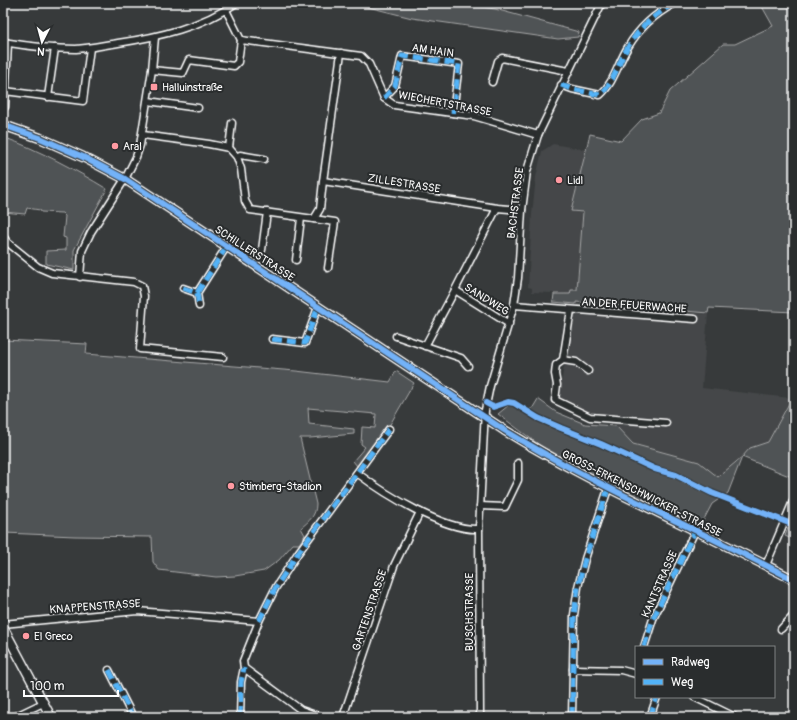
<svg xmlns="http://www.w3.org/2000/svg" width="797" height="720" font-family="Pangolin,sans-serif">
	<rect width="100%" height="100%" fill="#373a3b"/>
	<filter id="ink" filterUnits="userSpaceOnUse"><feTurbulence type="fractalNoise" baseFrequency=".025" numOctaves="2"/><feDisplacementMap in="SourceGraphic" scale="8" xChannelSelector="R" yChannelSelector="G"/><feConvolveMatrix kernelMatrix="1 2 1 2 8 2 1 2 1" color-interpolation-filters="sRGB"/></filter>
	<g filter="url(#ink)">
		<g fill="#444748">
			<path d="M553 144 587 150 571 211 583 212 577 290 570 294 532 292V288L528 287 532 214 536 177 542 151Z"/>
			<path d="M576 304 708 314 702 388 791 398 768 442 750 448 742 457 718 477 699 462 633 444 616 426 558 399Z"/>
		</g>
		<g fill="#505354" stroke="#a8a9aa">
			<path d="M352 3H453L495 9 579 32 578 37 558 39 412 18Z"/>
			<path d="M760 3H794V312L709 308 708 313 576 302V304L553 302 554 294H570L571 290H577L583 212 571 211 590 134 621 141 642 119 659 113 670 91 723 44H735L773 26Z"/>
			<path d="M3 137C39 150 74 169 107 189L74 250V270L46 264V251L66 250V238L63 237 65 216 62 213 41 212 40 210 27 208 25 214 3 212Z"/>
			<path d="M3 340 87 344 86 354 296 371 390 382 396 371 414 383 381 440 357 466 353 461 365 447 361 444 362 427 375 428 376 414 308 408 309 424 354 429V434L310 438H300L316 504C316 516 309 521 301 528L305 535 299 544H293L279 560 264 571 235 576 216 577 159 570 153 562 152 537 75 536 4 533Z"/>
			<path d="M794 394V478L742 457 728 493 712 504 701 525 605 483 542 447 498 414 509 405 532 409 538 399 556 412 585 424 616 426 633 444 699 462 718 477 742 457 750 448 768 442Z"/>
			<path d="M793 515H794V540L785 536Z"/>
		</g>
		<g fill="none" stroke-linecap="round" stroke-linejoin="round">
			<g stroke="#fff" stroke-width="9">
				<g id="street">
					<path d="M226 10 241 40 361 56 369 64 384 98 394 105 474 116 538 135"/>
					<path d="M3 42C27 46 52 49 76 49 90 48 104 45 118 43 158 37 202 27 236 3"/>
					<path d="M152 70 183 73 189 60 234 66 238 62 241 40"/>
					<path d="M492 82 498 61 502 58 568 71"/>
					<path d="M561 85 572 89 600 95C614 83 618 63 628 47 639 28 655 14 675 3"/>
					<path d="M5 91 83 101 90 48"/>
					<path d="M48 97 55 48"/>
					<path d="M384 98 395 86 402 56 459 64 453 113"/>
					<path d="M148 101 198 108"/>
					<path d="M5 107 8 43"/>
					<path d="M143 135 209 144 229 148 237 157 241 169 245 201 250 210 335 222 328 268"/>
					<path d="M229 148 232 123"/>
					<path d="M237 157 240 155 264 159"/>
					<path d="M323 181 341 53"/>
					<path d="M314 219 320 209 323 181 497 208 522 210"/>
					<path d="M3 231V226"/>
					<path d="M3 236 7 242 38 267 52 273 134 282 142 286 144 296 140 349 223 357"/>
					<path d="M262 250 267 212"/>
					<path d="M296 260 301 218"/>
					<path d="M80 277 82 251 91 232 125 179 136 157 140 145 152 70 155 37"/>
					<path d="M183 288 197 293 227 246"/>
					<path d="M455 290 509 324"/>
					<path d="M197 293 199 306"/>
					<path d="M514 305 695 319"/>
					<path d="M571 310 563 360 576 362 588 371"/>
					<path d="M396 336 461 358 468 366"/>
					<path d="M272 339 305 343 318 307"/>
					<path d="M425 346 455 290 497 208"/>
					<path d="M563 360 556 365 555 374 557 385 555 400 590 417 666 423"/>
					<path d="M357 473C385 494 444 531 479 529"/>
					<path d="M480 506 505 507 518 480V463"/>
					<path d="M766 565 794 499"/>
					<path d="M3 624 137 611 259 621"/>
					<path d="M781 629 794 615"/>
					<path d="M644 647 653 619 695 531"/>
					<path d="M244 668 301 710 321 717"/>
					<path d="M573 669 621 670 636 674"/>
					<path d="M109 670 133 717"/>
					<path d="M694 697 735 717"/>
					<path d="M14 717 43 703"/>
					<path d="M240 717 241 682 244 668 243 661 259 621 276 587 298 553 389 429"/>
					<path d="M343 717 394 566 420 512"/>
					<path d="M480 717 479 529 485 410 490 386 514 305 518 278 522 210 527 171 538 135 602 3"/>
					<path d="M572 717 574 615 578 587 585 559 608 489"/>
					<path d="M650 717 657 697"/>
				</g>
			</g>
			<g stroke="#fff" stroke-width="11">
				<g id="secondary">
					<path d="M3 125 40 138 83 157 125 179 504 430C597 487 698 529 794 580"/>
					<path d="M3 627 51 717"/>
				</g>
			</g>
			<use href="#street" stroke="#2a2d2e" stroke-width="6"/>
			<use href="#secondary" stroke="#2a2d2e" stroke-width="8"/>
			<g stroke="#52b3f8" stroke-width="5" stroke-dasharray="10 5" stroke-linecap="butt">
				<path d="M561 85 572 89 600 95C614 83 618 63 628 47 639 28 655 14 675 3"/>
				<path d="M384 98 395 86 402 56 459 64 453 113"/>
				<path d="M183 288 197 293 227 246"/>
				<path d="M197 293 199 306"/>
				<path d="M272 339 305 343 318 307"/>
				<path d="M259 621 276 587 298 553 389 429"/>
				<path d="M644 647 653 619 695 531"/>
				<path d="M109 670 133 717"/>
				<path d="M240 717 241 682 244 668"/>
				<path d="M572 717 574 615 578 587 585 559 608 489"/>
				<path d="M650 717 657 697"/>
			</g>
			<g stroke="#2a2d2e" stroke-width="8">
				<g id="cycleway">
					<path d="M3 125 40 138 83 157 125 179 504 430C597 487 698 529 794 580"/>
					<path d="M486 403 493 407 508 402 514 403 538 418 561 428 601 444 655 469 676 475 712 493 794 525"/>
				</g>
			</g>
			<use href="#cycleway" stroke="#73b2f8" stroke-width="6"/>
		</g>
	</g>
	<g fill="#ff9aa2" stroke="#2a2d2e" stroke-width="1.5">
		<rect x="150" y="83" width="8" height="8" rx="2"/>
		<circle cx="115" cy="146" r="4"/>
		<circle cx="559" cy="180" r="4"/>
		<circle cx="231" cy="486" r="4"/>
		<circle cx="26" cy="636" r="4"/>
	</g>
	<g text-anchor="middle" stroke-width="4" stroke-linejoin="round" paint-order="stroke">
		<g font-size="11" fill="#fff" stroke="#2a2d2e">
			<text transform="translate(433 50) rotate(8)" y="4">AM HAIN</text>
			<text transform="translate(445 103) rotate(11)" y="4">WIECHERTSTRASSE</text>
			<text transform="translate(404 183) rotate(9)" y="4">ZILLESTRASSE</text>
			<text transform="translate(515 203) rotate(-83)" y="4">BACHSTRASSE</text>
			<text transform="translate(255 253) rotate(33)" y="4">SCHILLERSTRASSE</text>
			<text transform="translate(487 299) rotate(32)" y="4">SANDWEG</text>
			<text transform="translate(634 305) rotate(4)" y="4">AN DER FEUERWACHE</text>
			<text transform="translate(642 493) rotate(27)" y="4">GROSS-ERKENSCHWICKER-STRASSE</text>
			<text transform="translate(659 584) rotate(-66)" y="4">KANTSTRASSE</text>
			<text transform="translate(95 606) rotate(-4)" y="4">KNAPPENSTRASSE</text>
			<text transform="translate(369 610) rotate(-71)" y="4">GARTENSTRASSE</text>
			<text transform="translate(469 612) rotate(-90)" y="4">BUSCHSTRASSE</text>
		</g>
		<g font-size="11" fill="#fff" stroke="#2a2d2e" text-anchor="start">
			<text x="162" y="91">Halluinstraße</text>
			<text x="123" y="150">Aral</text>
			<text x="567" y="184">Lidl</text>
			<text x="239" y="490">Stimberg-Stadion</text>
			<text x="34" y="640">El Greco</text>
		</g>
	</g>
	<rect width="797" height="720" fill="none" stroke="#2a2d2e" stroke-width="16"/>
	<rect x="8" y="8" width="781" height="704" fill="none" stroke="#fff" stroke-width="1.5" filter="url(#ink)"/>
	<rect x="635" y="646" width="140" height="52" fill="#2a2d2e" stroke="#7f8182"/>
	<rect x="643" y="659" width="20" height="6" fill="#73b2f8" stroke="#7f8182"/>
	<text x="671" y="666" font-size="12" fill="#ffffff">Radweg</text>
	<rect x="643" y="679" width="20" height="6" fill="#52b3f8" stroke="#7f8182"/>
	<text x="671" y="686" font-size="12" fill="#ffffff">Weg</text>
	<g transform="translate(42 42) rotate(186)" stroke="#2a2d2e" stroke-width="3" paint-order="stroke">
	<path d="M0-3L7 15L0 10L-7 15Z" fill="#ffffff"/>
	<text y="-6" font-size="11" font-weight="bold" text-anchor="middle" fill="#ffffff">N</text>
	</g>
	<path d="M24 690v6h94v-6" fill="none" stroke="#ffffff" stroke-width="2"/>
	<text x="30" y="690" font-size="12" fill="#ffffff" stroke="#2a2d2e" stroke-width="3" paint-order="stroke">100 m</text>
</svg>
